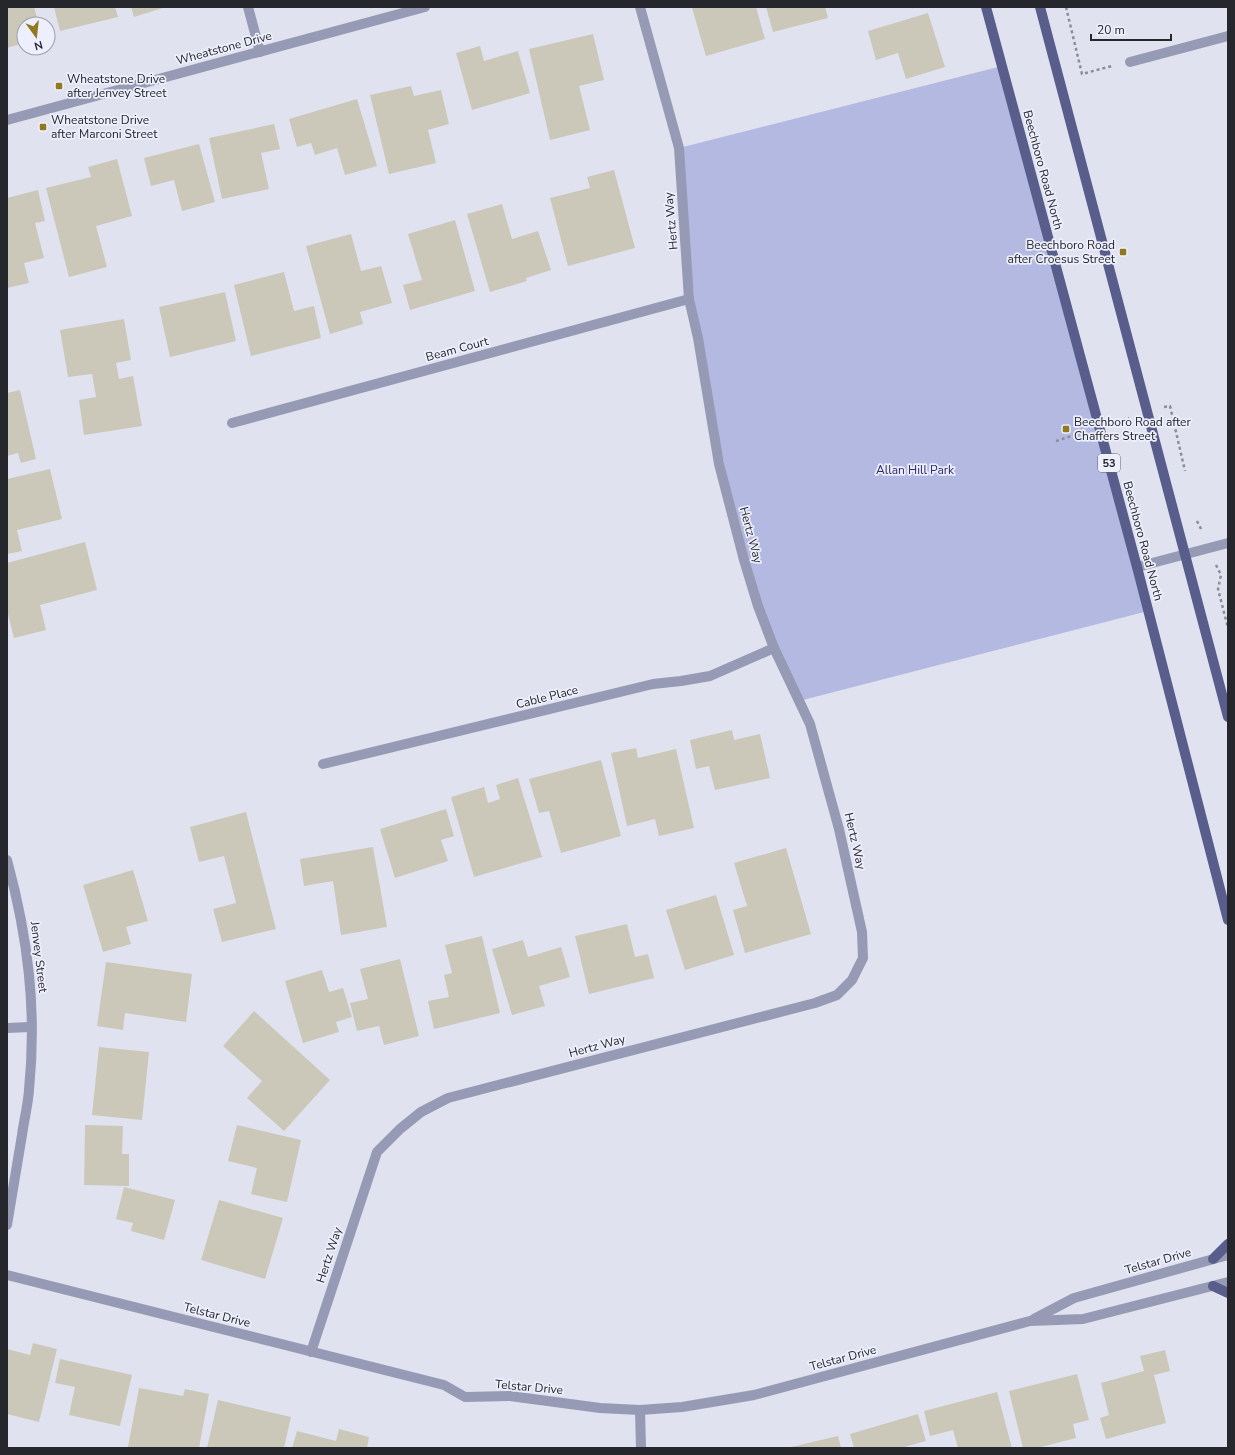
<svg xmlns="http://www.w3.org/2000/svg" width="1235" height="1455" font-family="'Nunito Sans',sans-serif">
	<rect width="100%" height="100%" fill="#e0e2ef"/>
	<path fill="#b3b9e0" d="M1002 66 1148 611 799 701 744 560 698 338 679 148Z"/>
	<g fill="#cbc8ba">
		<path d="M7 7H34L39 24H24V43L7 48Z"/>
		<path d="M54 7H115L118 17 60 31Z"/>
		<path d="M131 7H166L134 17Z"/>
		<path d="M697 7H756L765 39 706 56 692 8Z"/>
		<path d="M766 7H825L828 18 773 32Z"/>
		<path d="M928 13 945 67 906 79 898 53 876 60 868 31Z"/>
		<path d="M593 34 604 80 579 86 590 130 550 140 529 49Z"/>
		<path d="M480 46 484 61 518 51 530 93 472 110 456 53Z"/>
		<path d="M411 86 414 96 441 90 449 124 428 130 436 163 389 174 370 95Z"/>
		<path d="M357 99 377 166 345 175 337 148 315 155 311 143 297 147 289 119Z"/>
		<path d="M274 124 280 149 261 153 269 189 222 199 209 138Z"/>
		<path d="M199 144 215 202 182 211 174 180 151 186 144 158Z"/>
		<path d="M117 159 132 216 96 226 107 267 69 277 46 188 91 177 88 167Z"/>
		<path d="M614 170 635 248 568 266 550 198 590 188 587 177Z"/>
		<path d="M38 190 45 221 35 223 44 258 24 263 29 283 7 288V198Z"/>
		<path d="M502 204 512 239 538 231 551 270 526 278 527 281 490 292 467 214Z"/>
		<path d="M455 220 475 291 410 310 403 285 422 280 408 234Z"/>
		<path d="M351 234 361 271 381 266 392 303 360 312 363 324 330 334 306 246Z"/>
		<path d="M284 272 294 311 314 306 321 338 251 356 234 285Z"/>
		<path d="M225 292 236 341 170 357 159 307Z"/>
		<path d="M124 319 131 360 116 363 119 379 133 376 142 426 84 435 79 400 96 397 92 374 68 377 60 330Z"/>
		<path d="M20 390 36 459 21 463 18 453 7 456V393Z"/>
		<path d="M50 469 62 519 17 530 22 551 7 554V479Z"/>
		<path d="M85 542 97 590 40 605 46 630 14 638 7 610V563Z"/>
		<path d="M732 730 734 740 760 734 770 778 715 790 709 766 696 769 690 740Z"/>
		<path d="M636 748 638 758 676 749 694 828 659 836 655 819 627 826 611 753Z"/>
		<path d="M601 760 621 836 561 853 549 811 539 813 529 779Z"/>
		<path d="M518 778 542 857 474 877 451 797 484 787 488 803 500 799 496 785Z"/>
		<path d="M446 809 454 836 441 840 448 861 395 878 380 829Z"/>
		<path d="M246 812 276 929 222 942 213 909 236 903 224 856 199 862 190 827Z"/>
		<path d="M373 847 387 927 341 935 333 881 304 886 300 859Z"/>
		<path d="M786 848 811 934 745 953 733 910 747 906 734 863Z"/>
		<path d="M133 870 148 921 126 927 131 944 103 952 83 885Z"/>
		<path d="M716 895 734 955 685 970 666 910Z"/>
		<path d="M627 924 635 957 648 954 654 978 589 994 575 936Z"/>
		<path d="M482 936 500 1013 434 1029 428 1001 449 997 444 975 452 973 445 945Z"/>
		<path d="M523 940 528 957 561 947 570 977 539 986 545 1006 512 1015 492 949Z"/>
		<path d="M400 959 419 1036 384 1045 379 1026 357 1031 350 1003 368 999 360 969Z"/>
		<path d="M106 962 192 974 186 1022 125 1013 123 1030 97 1026Z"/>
		<path d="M322 970 329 992 343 988 352 1017 336 1022 339 1032 303 1043 285 981Z"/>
		<path d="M254 1011 330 1080 284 1131 247 1098 262 1081 223 1046Z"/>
		<path d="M99 1047 149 1052 142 1120 92 1115Z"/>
		<path d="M85 1125 123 1126 122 1154H129V1186L84 1185Z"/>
		<path d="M237 1125 301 1140 287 1202 251 1194 257 1168 228 1161Z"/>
		<path d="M124 1187 175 1200 164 1240 131 1231 133 1223 116 1219Z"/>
		<path d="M219 1200 283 1218 265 1279 201 1260Z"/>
		<path d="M33 1343 57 1349 39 1422 7 1414V1349L30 1355Z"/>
		<path d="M1165 1350 1170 1371 1154 1375 1166 1423 1106 1439 1100 1418 1109 1415 1101 1383 1144 1371 1140 1356Z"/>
		<path d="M60 1359 132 1375 120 1426 69 1415 75 1387 55 1383Z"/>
		<path d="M1077 1374 1089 1420 1073 1424 1076 1438 1037 1448H1023L1009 1391Z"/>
		<path d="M139 1388 183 1396 185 1389 209 1394 199 1448 128 1447Z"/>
		<path d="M997 1392 1012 1448H958L953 1430 930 1436 924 1411Z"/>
		<path d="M218 1400 291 1417 284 1448H207Z"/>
		<path d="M918 1414 926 1441 901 1448H854L850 1434Z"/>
		<path d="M339 1429 369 1437 367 1448H292L297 1431 336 1441Z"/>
		<path d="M838 1436 841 1448H791V1447Z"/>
	</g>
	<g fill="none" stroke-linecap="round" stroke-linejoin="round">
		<g stroke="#8c8d96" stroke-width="2.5" stroke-dasharray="3 3" stroke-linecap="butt">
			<path d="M1066 7 1082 74 1112 66"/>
			<path d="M1164 407 1170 406 1185 471"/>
			<path d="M1117 422 1129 418"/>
			<path d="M1056 441 1081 433"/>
			<path d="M1197 521 1202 531"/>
			<path d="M1216 565 1221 575 1218 589 1228 628"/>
		</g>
		<g stroke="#969ab4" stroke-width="10">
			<path d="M248 7 260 52"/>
			<path d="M1130 62 1228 36"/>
			<path d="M232 423 689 299"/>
			<path d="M1137 567 1228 543"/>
			<path d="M323 764 653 684 681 681 710 676 774 648"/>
			<path d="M7 860C28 937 37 1010 29 1090 28 1105 24 1120 22 1135 17 1165 12 1195 7 1225"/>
			<path d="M7 1028 31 1027"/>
			<path d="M311 1352 377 1152 400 1129 421 1112 448 1098 815 1003 837 995 852 980 863 958 862 932 839 829 810 724 774 648 758 606 744 560 719 464 698 338 689 299 679 148 640 7"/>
			<path d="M640 1410 641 1448"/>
		</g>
		<g stroke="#969ab4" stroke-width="10">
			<path d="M7 120 425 7"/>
			<path d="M7 1275 444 1385 465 1397 510 1396 600 1408 640 1410 682 1407 754 1395 1030 1321 1083 1319 1228 1282"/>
			<path d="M1034 1319 1074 1298 1228 1255"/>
		</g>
		<g stroke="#585d8b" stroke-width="10">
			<path d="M986 7 1137 567 1228 920"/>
			<path d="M1040 7 1228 717"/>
			<path d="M1213 1259 1228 1244"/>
			<path d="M1213 1286 1228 1293"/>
		</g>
	</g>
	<g fill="#90791f" stroke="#edeffd" stroke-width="1.5">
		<rect x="55" y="82" width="8" height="8" rx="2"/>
		<rect x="39" y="123" width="8" height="8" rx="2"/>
		<rect x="1119" y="248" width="8" height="8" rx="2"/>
		<rect x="1062" y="425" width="8" height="8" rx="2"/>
	</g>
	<g text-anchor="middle" stroke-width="3.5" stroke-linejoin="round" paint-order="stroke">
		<rect fill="#edeffd" stroke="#62636b" stroke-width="1" x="1098" y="454" width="22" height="18" rx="3"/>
		<g font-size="11" font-weight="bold" fill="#26272c">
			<text x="1109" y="467">53</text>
		</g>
		<g font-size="12" fill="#26272c" stroke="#edeffd">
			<text transform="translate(224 48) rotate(-15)" y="4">Wheatstone Drive</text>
			<text transform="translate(1043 170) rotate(75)" y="4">Beechboro Road North</text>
			<text transform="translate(671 221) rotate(-95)" y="4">Hertz Way</text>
			<text transform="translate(457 349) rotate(-15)" y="4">Beam Court</text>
			<text transform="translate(751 535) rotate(75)" y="4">Hertz Way</text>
			<text transform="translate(1143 541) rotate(75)" y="4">Beechboro Road North</text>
			<text transform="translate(547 697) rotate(-14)" y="4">Cable Place</text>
			<text transform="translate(855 841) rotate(77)" y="4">Hertz Way</text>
			<text transform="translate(39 957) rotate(83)" y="4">Jenvey Street</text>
			<text transform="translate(597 1046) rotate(-15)" y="4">Hertz Way</text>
			<text transform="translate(329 1255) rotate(-72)" y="4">Hertz Way</text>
			<text transform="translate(1158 1261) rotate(-16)" y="4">Telstar Drive</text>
			<text transform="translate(217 1315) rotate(14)" y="4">Telstar Drive</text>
			<text transform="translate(843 1358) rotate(-15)" y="4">Telstar Drive</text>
			<text transform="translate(529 1387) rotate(5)" y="4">Telstar Drive</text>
		</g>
		<g font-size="12" fill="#26272c" stroke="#edeffd" text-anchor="start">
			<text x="67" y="83">Wheatstone Drive<tspan x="67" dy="14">after Jenvey Street</tspan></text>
			<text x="51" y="124">Wheatstone Drive<tspan x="51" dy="14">after Marconi Street</tspan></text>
			<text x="1115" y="249" text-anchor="end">Beechboro Road<tspan x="1115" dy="14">after Croesus Street</tspan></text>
			<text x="1074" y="426">Beechboro Road after<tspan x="1074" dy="14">Chaffers Street</tspan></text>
		</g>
		<g font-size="12" fill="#2a286d" stroke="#edeffd">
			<text x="915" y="474">Allan Hill Park</text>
		</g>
	</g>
	<rect width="1235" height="1455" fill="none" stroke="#26272c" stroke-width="16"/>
	<g transform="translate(36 36) rotate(165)"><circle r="19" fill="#edeffd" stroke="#9d9fa9"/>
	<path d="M0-3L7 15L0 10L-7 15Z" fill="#90791f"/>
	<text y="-6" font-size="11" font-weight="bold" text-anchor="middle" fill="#26272c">N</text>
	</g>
	<path d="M1091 34v6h80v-6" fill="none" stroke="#26272c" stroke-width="2"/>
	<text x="1097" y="34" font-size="12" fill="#26272c" stroke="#edeffd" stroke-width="3" paint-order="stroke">20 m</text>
</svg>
